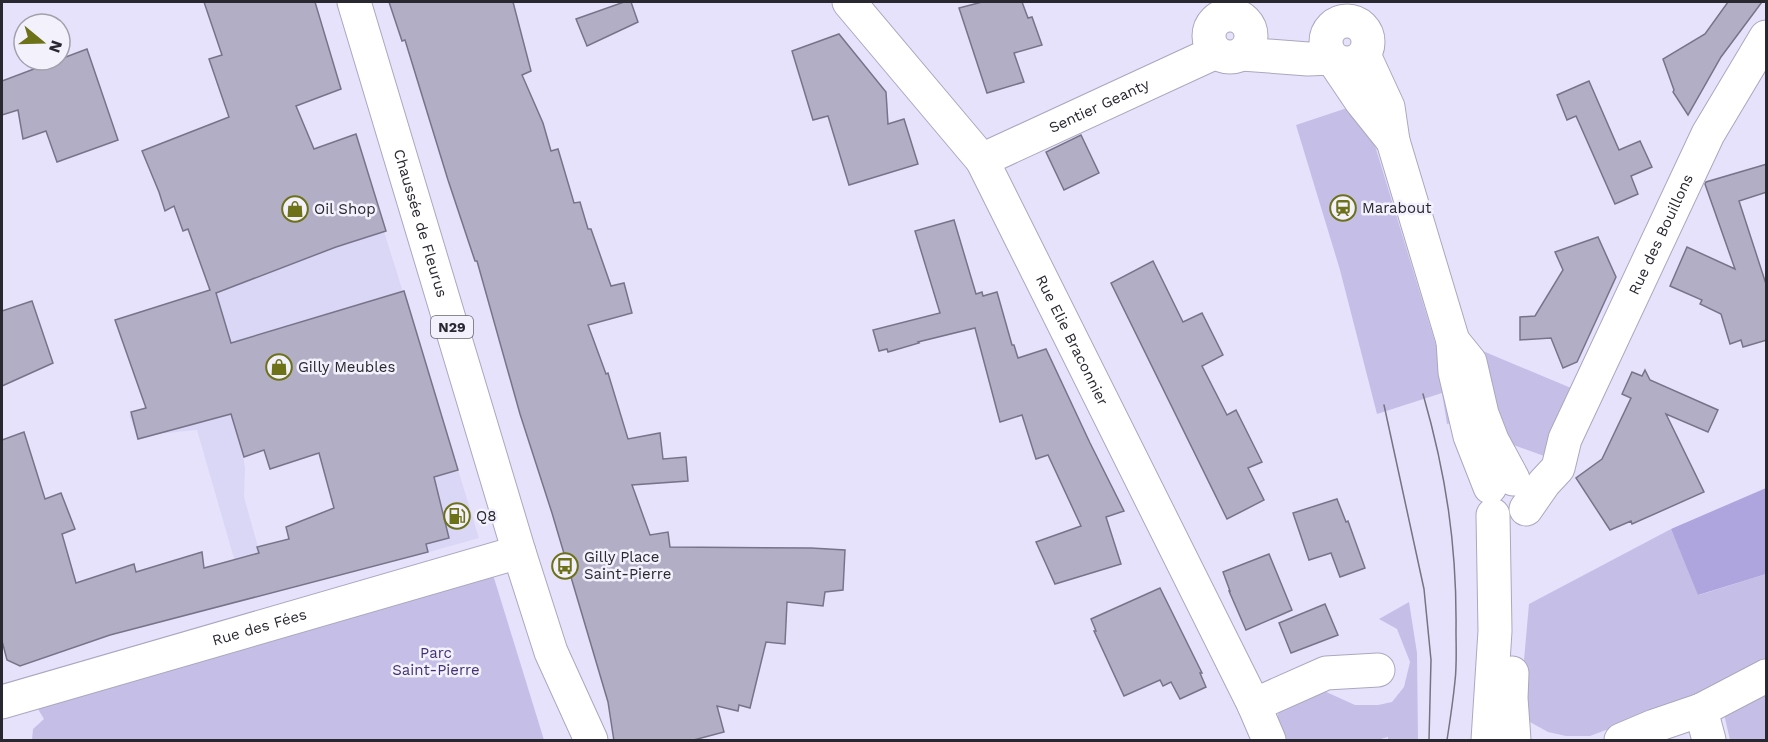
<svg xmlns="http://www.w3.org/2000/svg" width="1768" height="742" font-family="'Work Sans',sans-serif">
	<rect width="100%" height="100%" fill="#e6e2fb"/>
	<g fill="#dad6f6">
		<path d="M354 136 434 391 340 425 243 455 245 469 244 497 271 593 246 600 197 430 137 436 129 415 148 406 116 321 222 287Z"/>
		<path d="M458 470 479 538 411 557 395 499 411 483Z"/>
	</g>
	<g fill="#c5bfe7">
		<path d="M1353 106 1366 116 1459 421 1447 424 1442 393 1377 414 1340 270 1296 125Z"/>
		<path d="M1478 349 1571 388 1547 457 1505 442Z"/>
		<path d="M1671 529 1699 595 1766 574V661L1704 693 1590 736H1566L1548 732 1519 716 1529 604Z"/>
		<path d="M490 565 544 740H32L33 729 44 719 29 694Z"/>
		<path d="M1409 602 1417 653 1418 740H1388V737L1377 740H1282L1275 728 1279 710 1324 691 1355 705H1378L1392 702 1404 687 1410 662 1397 629 1379 619Z"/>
		<path d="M1766 693V740H1730L1724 714Z"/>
	</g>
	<path fill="#aea4de" d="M1766 488V574L1698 595 1671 529Z"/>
	<g fill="#b2aec6" stroke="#77748a" stroke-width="1.5">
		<path d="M204 2H315L341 89 296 106 314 149 356 134 386 231 336 247 216 293 231 343 404 291 458 470 434 477 449 538 426 544 428 552 110 635 20 666 7 660 2 641V440L24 432 45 499 61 493 75 529 62 534 76 583 134 564 136 572 202 552 204 568 259 553 257 547 289 539 286 527 334 508 319 453 270 469 264 450 244 457 231 414 138 439 131 412 146 408 115 320 210 290 188 229 183 231 174 206 165 211 159 192 142 151 229 117 209 59 222 55Z"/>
		<path d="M389 2H513L531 71 522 75 543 123 551 151 558 149 574 203 580 202 588 229H591L611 286 624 283 632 313 588 325 606 374 608 373 628 439 660 433 663 459 686 457 688 481 632 485 650 535 668 532 670 547 811 548 845 550 843 590 825 592 823 606 787 602 785 644 766 642 750 708 739 705 738 711 717 706 724 732 690 741H614L608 702 552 513 520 414 477 261H475L448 180 405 40 402 41Z"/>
		<path d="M624 2H631L638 22 587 46 576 19Z"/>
		<path d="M982 2H1022L1028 18 1032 17 1042 45 1014 53 1024 82 987 93 959 8Z"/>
		<path d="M1728 2H1762L1721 57 1688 115 1673 92 1674 90 1663 59 1705 34Z"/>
		<path d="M839 34 886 92 888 124 904 119 918 164 849 185 828 116 813 120 792 51Z"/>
		<path d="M87 49 118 140 57 162 46 131 23 139 18 110 2 115V81Z"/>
		<path d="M1589 81 1619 150 1640 141 1652 167 1631 176 1638 194 1615 204 1576 116 1567 120 1557 95Z"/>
		<path d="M1081 135 1099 173 1064 190 1046 152Z"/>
		<path d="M1767 164V192L1739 201 1767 287V340L1743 347 1741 340 1730 344 1721 314 1700 304 1702 300 1670 286 1687 247 1735 269 1705 184 1706 182Z"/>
		<path d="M954 220 976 294 982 292 983 296 997 292 1012 345H1014L1018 358 1046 349 1090 443 1124 511 1106 517 1121 564 1055 584 1036 542 1081 526 1048 455 1036 459 1022 415 1000 422 975 328 918 342 919 343 888 352 887 349 879 351 873 330 940 313 915 231Z"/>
		<path d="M1598 237 1616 277 1577 362 1563 368 1551 338 1520 340V317L1535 316 1563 270 1555 252Z"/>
		<path d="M1153 261 1183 322 1202 313 1223 355 1202 366 1227 415 1236 410 1262 462 1248 468 1264 500 1227 519 1111 283Z"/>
		<path d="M32 301 53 363 2 386V311Z"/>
		<path d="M1645 370 1650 380 1718 410 1708 432 1666 414 1704 492 1632 524 1631 521 1610 530 1576 478 1602 459 1631 398 1622 394 1632 372 1642 376Z"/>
		<path d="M1337 499 1346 522 1348 521 1365 568 1340 577 1331 553 1309 560 1293 513Z"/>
		<path d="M1269 554 1292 610 1246 630 1229 591H1230L1223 572Z"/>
		<path d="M1160 588 1202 673H1200L1206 687 1180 699 1171 682 1163 686 1160 680 1124 696 1094 631H1096L1091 619Z"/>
		<path d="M1325 604 1338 635 1291 653 1279 623Z"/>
	</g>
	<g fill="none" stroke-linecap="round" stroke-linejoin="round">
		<g stroke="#aba7bf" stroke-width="35">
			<g id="street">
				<path id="s1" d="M849 2 982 160 1254 705 1269 740"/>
				<circle cx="1230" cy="36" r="21"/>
				<circle cx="1347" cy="42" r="21"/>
				<path d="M1242 54 1308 59 1332 58 1361 101 1393 141 1388 107 1364 55"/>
				<path d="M1393 141 1453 341"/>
				<path id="s2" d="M982 160 1216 52"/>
				<path d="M1490 487 1470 436 1455 372 1453 341 1470 362 1482 414 1492 440 1513 479"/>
				<path id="s3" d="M1526 509 1544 483 1558 468 1565 439 1708 134 1766 37"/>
				<path d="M1512 673 1511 698 1514 740"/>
				<path id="s4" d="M2 702 519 552"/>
				<path d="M1254 705 1326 673 1378 670"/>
				<path d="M1701 710 1709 740"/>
				<path d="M1488 740 1495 631 1493 515"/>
				<path d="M1621 740 1654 726 1701 710 1766 676"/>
			</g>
		</g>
		<g stroke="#aba7bf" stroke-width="35">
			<g id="primary">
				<path id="s5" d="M354 2 519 552 551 652 591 740"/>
			</g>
		</g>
		<use href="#street" stroke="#fff" stroke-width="33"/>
		<use href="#primary" stroke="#fff" stroke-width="33"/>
		<g stroke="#767382" stroke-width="1.5">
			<path d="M1423 394C1446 474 1457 546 1456 630 1456 647 1457 664 1455 681 1453 701 1450 721 1447 740"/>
			<path d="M1384 405 1424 589 1431 660 1429 740"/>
		</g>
	</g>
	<defs>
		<g id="station-ring" transform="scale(1.35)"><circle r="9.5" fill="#f3f1fc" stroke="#6d7117" stroke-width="1.5"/><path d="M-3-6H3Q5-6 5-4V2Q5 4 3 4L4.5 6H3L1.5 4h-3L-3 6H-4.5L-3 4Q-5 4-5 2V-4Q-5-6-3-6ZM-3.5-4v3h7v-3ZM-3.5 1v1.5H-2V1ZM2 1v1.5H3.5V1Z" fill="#6d7117"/></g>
		<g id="shop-ring" transform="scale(1.35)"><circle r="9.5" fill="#f3f1fc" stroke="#6d7117" stroke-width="1.5"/><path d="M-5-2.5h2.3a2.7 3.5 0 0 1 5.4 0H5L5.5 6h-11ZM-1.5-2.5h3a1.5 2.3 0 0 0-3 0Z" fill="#6d7117"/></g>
		<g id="fuel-ring" transform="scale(1.35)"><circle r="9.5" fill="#f3f1fc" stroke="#6d7117" stroke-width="1.5"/><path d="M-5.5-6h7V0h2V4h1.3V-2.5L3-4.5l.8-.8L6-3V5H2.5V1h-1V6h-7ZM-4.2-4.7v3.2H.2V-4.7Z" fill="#6d7117"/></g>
		<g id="bus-ring" transform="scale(1.35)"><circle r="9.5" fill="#f3f1fc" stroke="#6d7117" stroke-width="1.5"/><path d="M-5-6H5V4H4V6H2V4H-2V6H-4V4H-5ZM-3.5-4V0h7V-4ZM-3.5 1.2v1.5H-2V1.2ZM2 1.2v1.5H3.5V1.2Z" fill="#6d7117"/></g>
	</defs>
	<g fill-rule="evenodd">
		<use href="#station-ring" x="1343" y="208"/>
		<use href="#shop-ring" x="295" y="209"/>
		<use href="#shop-ring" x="279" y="367"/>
		<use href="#fuel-ring" x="457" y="516"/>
		<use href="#bus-ring" x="565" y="566"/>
	</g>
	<g text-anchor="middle" stroke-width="5" stroke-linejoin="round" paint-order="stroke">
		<rect fill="#f3f1fc" stroke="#66646d" stroke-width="1.5" x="431" y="316" width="42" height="22" rx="4.5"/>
		<g font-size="14" font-weight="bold" fill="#292730">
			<text x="452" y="332">N29</text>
		</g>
		<g font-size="15" fill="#292730" stroke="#f3f1fc">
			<text dy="5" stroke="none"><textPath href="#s2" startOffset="129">Sentier Geanty</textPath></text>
			<text dy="5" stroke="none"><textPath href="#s5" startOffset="231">Chaussée de Fleurus</textPath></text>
			<text dy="5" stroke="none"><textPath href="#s3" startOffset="308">Rue des Bouillons</textPath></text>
			<text dy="5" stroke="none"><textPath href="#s1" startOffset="408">Rue Elie Braconnier</textPath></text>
			<text dy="5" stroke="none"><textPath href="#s4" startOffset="268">Rue des Fées</textPath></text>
		</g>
		<g font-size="15" fill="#292730" stroke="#f3f1fc" text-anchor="start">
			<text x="1362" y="213">Marabout</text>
			<text x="314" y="214">Oil Shop</text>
			<text x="298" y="372">Gilly Meubles</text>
			<text x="476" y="521">Q8</text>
			<text x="584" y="562">Gilly Place<tspan x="584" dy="17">Saint-Pierre</tspan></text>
		</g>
		<g font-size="15" fill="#433176" stroke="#f3f1fc">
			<text x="436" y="658">Parc<tspan x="436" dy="17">Saint-Pierre</tspan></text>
		</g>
	</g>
	<rect width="1768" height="742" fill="none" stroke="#292730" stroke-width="6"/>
	<g transform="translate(42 42) rotate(109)"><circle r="28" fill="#f3f1fc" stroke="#a2a0aa" stroke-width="1.5"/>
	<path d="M0-4.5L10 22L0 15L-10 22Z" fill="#6d7117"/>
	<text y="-9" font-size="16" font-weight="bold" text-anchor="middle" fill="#292730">N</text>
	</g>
</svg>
